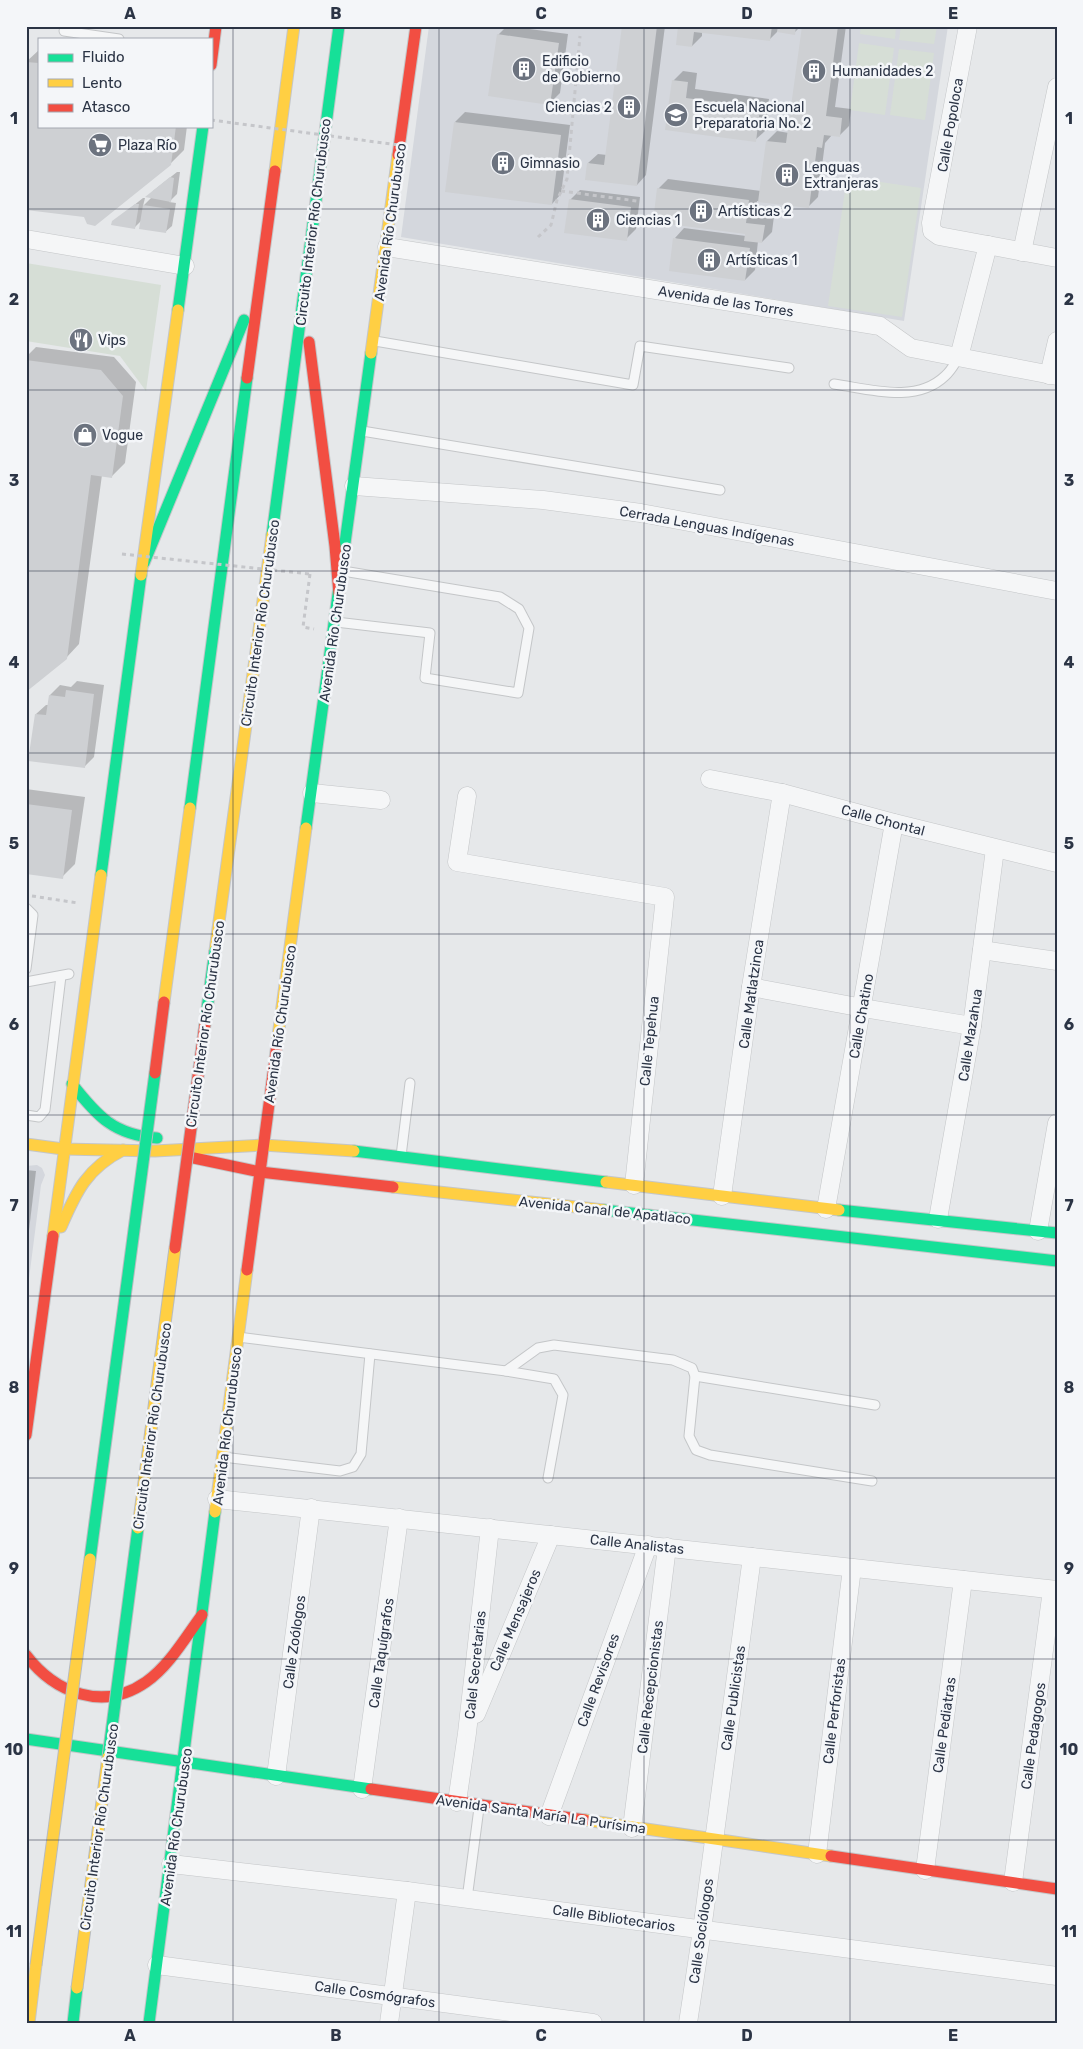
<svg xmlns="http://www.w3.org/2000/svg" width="1083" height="2049" font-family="Rubik,sans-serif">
	<rect width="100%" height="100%" fill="#e6e8ea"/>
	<g fill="#d4d7dd">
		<path d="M429 26H948L904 321 401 237Z"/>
		<path d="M37 1165 42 1168 45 1175 41 1185 26 1302V1166Z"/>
	</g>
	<g fill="#d6ded6">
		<path d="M861 26H896L895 39 860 34Z"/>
		<path d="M901 26H937L934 44 899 40Z"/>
		<path d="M859 43 894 48 885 115 850 110Z"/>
		<path d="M899 49 934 53 925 120 890 115Z"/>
		<path d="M847 177 921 188 902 317 828 306Z"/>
		<path d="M26 263 161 285 146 391 120 356 26 341Z"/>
	</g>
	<g fill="#0003">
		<path d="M507 26 568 34 560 93 550 103 498 35Z"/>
		<path d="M623 26H665L646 175 637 185 588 163 598 154 607 155Z"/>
		<path d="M679 26H801L794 33 778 31 769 40 702 32V36L692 46Z"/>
		<path d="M803 26H846L835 107 851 109 849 126 839 136 832 135 825 143 818 197 808 207 757 201 755 214 774 216 772 232 762 242 758 241 755 270 745 280 675 238 684 228 746 236V233L658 189 668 179 761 191 767 141 777 131 789 133Z"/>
		<path d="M39 50V126H187L184 150 170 164 85 216 26 208V62Z"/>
		<path d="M683 71 697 73 695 89 769 99 765 131 755 140 666 129 673 81Z"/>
		<path d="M465 112 570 125 561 194 552 204 455 122Z"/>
		<path d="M177 172H180L177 194 169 202 176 203 172 226 165 232 142 220 134 228 113 222 143 198H145L143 206 152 197 153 191Z"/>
		<path d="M580 190 640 197 636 229 626 239 570 200Z"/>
		<path d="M36 347 114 357 136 382 125 463 112 476 102 475 79 644 66 658 26 690V357Z"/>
		<path d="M77 681 104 685 94 757 84 767 36 714 46 705H49L50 695 60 685 71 687Z"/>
		<path d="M26 789 85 797 75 864 62 877 26 872Z"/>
		<path d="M26 1170 36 1171 26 1256Z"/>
	</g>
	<g fill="#ced0d3">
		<path d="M622 26H657L637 186 585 180 587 163 604 165Z"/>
		<path d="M678 26H772L770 41 694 32 692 47 676 45Z"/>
		<path d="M778 26H796L795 35 777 32Z"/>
		<path d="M802 26H838L826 116 842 118 840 137 824 135 822 148 817 147 809 208 758 202 766 141 786 143Z"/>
		<path d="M497 34 559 43 550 105 488 96Z"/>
		<path d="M26 62 39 63V126H176L171 165 95 226 87 224 84 217 26 210Z"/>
		<path d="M672 80 688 82 686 98 760 108 756 142 665 130Z"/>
		<path d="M454 122 561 135 552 205 445 192Z"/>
		<path d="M170 177 174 178 171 202 145 197Z"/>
		<path d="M657 188 749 200 746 223 765 225 762 243 744 241 745 234 653 222Z"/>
		<path d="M569 199 631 207 627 241 564 233Z"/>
		<path d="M135 204H139L135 229 111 225 112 221Z"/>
		<path d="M143 205 170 209 166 233 139 229Z"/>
		<path d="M673 238 750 248 745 281 669 271Z"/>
		<path d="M26 360 101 370 123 396 112 478 91 475 67 659 26 692Z"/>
		<path d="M66 690 94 694 85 768 28 761 35 714 46 715 49 695 65 697Z"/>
		<path d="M26 804 72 810 63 879 26 874Z"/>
	</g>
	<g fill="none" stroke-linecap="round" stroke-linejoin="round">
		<g stroke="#c4c6c8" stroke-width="11">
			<g id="lane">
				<path d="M64 31 119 39"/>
				<path d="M375 341 633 385 640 346 789 368"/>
				<path d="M834 384C869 389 916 404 945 376 951 371 955 363 959 357"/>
				<path d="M362 431 720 490"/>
				<path d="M336 622 430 633 425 678 518 693 529 628 519 609 500 597 343 571"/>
				<path d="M26 908 33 915 26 969"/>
				<path d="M26 982 69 974"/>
				<path d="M26 1115 39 1117 45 1110 61 976"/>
				<path d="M401 1156 410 1083"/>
				<path d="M238 1337 506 1371 554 1379 563 1395 548 1478"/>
				<path d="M506 1371 538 1348 554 1345 673 1360 692 1368 695 1376 689 1436 696 1450 710 1455 872 1481"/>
				<path d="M695 1376 875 1405"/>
				<path d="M223 1457 340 1471 353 1467 361 1454 370 1354"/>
				<path d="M467 1899 479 1808"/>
			</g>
		</g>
		<g stroke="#c4c6c8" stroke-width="19">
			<g id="street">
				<path d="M968 26 931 223 932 231 939 236 1057 258"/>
				<path d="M26 239 185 266"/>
				<path d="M387 247 880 326 911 348 1057 376"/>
				<path d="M1022 252 1057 87"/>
				<path d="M959 357 988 245"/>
				<path d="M1049 375 1057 341"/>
				<path d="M354 486 543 500 641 513 1057 591"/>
				<path d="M710 779 782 793 894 823 1057 863"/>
				<path d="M312 793 381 800"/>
				<path d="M467 796 457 862 665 897 634 1185"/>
				<path d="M982 950 1057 961"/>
				<path d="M751 987 863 1008 972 1026"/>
				<path d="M722 1196 751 987 782 793"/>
				<path d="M826 1209 894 823"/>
				<path d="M938 1219 972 1026 995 849"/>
				<path d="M1038 1231 1057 1123"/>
				<path d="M217 1499 1057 1590"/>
				<path d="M476 1714 551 1535"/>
				<path d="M276 1776 311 1508"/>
				<path d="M362 1789 399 1518"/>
				<path d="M457 1802 467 1733 490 1528"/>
				<path d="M549 1816 648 1545"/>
				<path d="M632 1828 667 1547"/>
				<path d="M817 1854 852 1568"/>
				<path d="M171 1864 407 1891 1057 1976"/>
				<path d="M925 1870 963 1580"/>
				<path d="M1013 1882 1052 1590"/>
				<path d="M157 1965 593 2023"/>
				<path d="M389 2023 407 1891"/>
				<path d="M688 2023 702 1930 752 1557"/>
			</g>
		</g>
		<g stroke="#c4c6c8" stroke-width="13">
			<g id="fast">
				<path d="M178 310 203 126"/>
				<path d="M272 535 339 26"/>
				<path d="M144 563 244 320"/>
				<path d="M190 808 247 378"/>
				<path d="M306 828 371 353"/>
				<path d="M101 875 141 575"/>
				<path d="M72 1084C97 1116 114 1135 157 1138"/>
				<path d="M354 1151 606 1182"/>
				<path d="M604 1210 1057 1261"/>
				<path d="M839 1210 1057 1233"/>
				<path d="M26 1739 371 1789"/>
				<path d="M73 2023 77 1988"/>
				<path d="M149 2023 215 1512"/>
			</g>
		</g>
		<g stroke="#c4c6c8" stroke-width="13">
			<g id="slow">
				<path d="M275 171 294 26"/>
				<path d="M371 353 398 155"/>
				<path d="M141 575 178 310"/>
				<path d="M215 951 272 535"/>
				<path d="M164 1002 190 808"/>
				<path d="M277 1044 306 828"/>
				<path d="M26 1144 63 1149 155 1151 263 1145 354 1151"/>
				<path d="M606 1182 839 1210"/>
				<path d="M393 1187 604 1210"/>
				<path d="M61 1227C76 1192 87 1168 123 1150"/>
				<path d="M53 1236 101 875"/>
				<path d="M215 1512 247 1270"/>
				<path d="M585 1820 831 1856"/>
				<path d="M29 2023 36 1965"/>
			</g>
		</g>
		<g stroke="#c4c6c8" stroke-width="13">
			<g id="jam">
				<path d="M211 65 216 26"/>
				<path d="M398 155 416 26"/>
				<path d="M309 342 335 546 339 594"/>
				<path d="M247 378 275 171"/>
				<path d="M189 1157 260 1172 393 1187"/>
				<path d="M247 1270 277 1044"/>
				<path d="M26 1435 53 1236"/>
				<path d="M26 1655C55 1693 103 1712 146 1682 169 1666 185 1638 202 1615"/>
				<path d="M371 1789 585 1820"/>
				<path d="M831 1856 1057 1889"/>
			</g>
		</g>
		<g stroke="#c5c6ca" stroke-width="3" stroke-dasharray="4 4" stroke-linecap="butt">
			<path d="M561 191 637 201"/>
			<path d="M538 237 551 225 557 200 567 179 580 36"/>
			<path d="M310 574 303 627 314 629"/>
			<path d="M32 896 78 903"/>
		</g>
		<use href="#lane" stroke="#f5f6f7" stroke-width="9"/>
		<use href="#street" stroke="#f5f6f7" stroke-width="18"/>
		<use href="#fast" stroke="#16e098" stroke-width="11"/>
		<use href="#slow" stroke="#ffcf43" stroke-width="11"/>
		<use href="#jam" stroke="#f24e42" stroke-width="11"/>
		<g stroke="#b8bbbf" stroke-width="13" stroke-linecap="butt">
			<g id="fast-bridge">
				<path d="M205 1024 215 951"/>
				<path d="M90 1559 155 1073"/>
				<path d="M108 1757 138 1528"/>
			</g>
		</g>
		<g stroke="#b8bbbf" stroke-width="13" stroke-linecap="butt">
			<g id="slow-bridge">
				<path d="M138 1528 175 1248"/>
				<path d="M36 1965 90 1559"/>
				<path d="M77 1988 108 1757"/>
			</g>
		</g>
		<g stroke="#b8bbbf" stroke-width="13" stroke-linecap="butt">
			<g id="jam-bridge">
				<path d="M155 1073 164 1002"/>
				<path d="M175 1248 205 1024"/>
			</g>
		</g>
		<g stroke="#c5c6ca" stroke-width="3" stroke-dasharray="4 4" stroke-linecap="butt">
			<path d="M211 120 406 146"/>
			<path d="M122 554 310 574"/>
		</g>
		<use href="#fast-bridge" stroke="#16e098" stroke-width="11"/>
		<use href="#slow-bridge" stroke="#ffcf43" stroke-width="11"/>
		<use href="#jam-bridge" stroke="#f24e42" stroke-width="11"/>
	</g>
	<path fill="none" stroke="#2b3445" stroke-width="1" stroke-opacity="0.55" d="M233 26V2023M439 26V2023M644 26V2023M850 26V2023M26 209H1057M26 390H1057M26 571H1057M26 753H1057M26 934H1057M26 1115H1057M26 1296H1057M26 1478H1057M26 1659H1057M26 1840H1057"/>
	<defs>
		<g id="building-disc" transform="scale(1.25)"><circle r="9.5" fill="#6c737f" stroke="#f4f6f9"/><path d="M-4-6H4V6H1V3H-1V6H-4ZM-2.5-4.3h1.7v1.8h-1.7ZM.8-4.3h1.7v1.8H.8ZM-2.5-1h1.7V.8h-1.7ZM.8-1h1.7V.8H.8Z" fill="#fff"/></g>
		<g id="school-disc" transform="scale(1.25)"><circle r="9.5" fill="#6c737f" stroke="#f4f6f9"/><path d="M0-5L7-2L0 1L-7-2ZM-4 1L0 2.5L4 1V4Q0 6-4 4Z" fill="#fff"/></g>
		<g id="supermarket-disc" transform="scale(1.25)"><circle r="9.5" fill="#6c737f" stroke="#f4f6f9"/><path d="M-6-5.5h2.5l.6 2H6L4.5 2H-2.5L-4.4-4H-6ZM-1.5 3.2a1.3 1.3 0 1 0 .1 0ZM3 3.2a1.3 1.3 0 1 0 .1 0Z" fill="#fff"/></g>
		<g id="restaurant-disc" transform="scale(1.25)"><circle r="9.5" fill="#6c737f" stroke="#f4f6f9"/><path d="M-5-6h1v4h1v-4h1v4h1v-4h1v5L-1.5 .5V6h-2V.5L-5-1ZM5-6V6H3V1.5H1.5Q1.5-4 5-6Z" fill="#fff"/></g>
		<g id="shop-disc" transform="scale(1.25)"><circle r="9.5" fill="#6c737f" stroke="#f4f6f9"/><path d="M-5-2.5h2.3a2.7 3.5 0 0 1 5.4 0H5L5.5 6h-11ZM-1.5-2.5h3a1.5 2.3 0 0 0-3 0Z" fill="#fff"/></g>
	</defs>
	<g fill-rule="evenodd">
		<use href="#building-disc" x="524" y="69"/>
		<use href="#building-disc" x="814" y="71"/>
		<use href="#building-disc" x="629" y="107"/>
		<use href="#school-disc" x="676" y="115"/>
		<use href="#supermarket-disc" x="100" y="145"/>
		<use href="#building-disc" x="503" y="163"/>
		<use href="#building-disc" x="787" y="175"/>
		<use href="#building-disc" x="701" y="211"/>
		<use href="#building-disc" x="598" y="220"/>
		<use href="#building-disc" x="709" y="260"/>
		<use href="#restaurant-disc" x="81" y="340"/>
		<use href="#shop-disc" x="85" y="435"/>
	</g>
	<g text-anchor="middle" stroke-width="5" stroke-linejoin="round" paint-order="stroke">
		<g font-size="14" fill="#2b3445" stroke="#f4f6f9" text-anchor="start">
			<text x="542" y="66">Edificio<tspan x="542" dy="16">de Gobierno</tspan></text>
			<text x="832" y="76">Humanidades 2</text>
			<text x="612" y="112" text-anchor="end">Ciencias 2</text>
			<text x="694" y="112">Escuela Nacional<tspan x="694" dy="16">Preparatoria No. 2</tspan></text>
			<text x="118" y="150">Plaza Río</text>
			<text x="520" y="168">Gimnasio</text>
			<text x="804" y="172">Lenguas<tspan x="804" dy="16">Extranjeras</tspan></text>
			<text x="718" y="216">Artísticas 2</text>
			<text x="616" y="225">Ciencias 1</text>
			<text x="726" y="265">Artísticas 1</text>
			<text x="98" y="345">Vips</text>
			<text x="102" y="440">Vogue</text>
		</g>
		<g font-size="14" fill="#2b3445" stroke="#f4f6f9">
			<text transform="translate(950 125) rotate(-80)" y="5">Calle Popoloca</text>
			<text transform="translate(313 222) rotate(-83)" y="5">Circuito Interior Río Churubusco</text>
			<text transform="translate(390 222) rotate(-82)" y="5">Avenida Río Churubusco</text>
			<text transform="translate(726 301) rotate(9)" y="5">Avenida de las Torres</text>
			<text transform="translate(707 526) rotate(10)" y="5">Cerrada Lenguas Indígenas</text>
			<text transform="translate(260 623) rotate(-82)" y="5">Circuito Interior Río Churubusco</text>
			<text transform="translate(335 623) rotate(-82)" y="5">Avenida Río Churubusco</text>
			<text transform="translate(883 820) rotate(15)" y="5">Calle Chontal</text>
			<text transform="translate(751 994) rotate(-82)" y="5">Calle Matlatzinca</text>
			<text transform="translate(861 1016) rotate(-80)" y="5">Calle Chatino</text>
			<text transform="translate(205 1024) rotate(-82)" y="5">Circuito Interior Río Churubusco</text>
			<text transform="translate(280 1024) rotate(-82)" y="5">Avenida Río Churubusco</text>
			<text transform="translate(970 1035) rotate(-81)" y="5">Calle Mazahua</text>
			<text transform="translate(649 1041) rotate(-84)" y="5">Calle Tepehua</text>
			<text transform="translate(605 1210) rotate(6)" y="5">Avenida Canal de Apatlaco</text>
			<text transform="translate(152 1426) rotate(-82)" y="5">Circuito Interior Río Churubusco</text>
			<text transform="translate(227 1426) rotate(-83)" y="5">Avenida Río Churubusco</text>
			<text transform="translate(637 1544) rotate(6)" y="5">Calle Analistas</text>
			<text transform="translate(515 1620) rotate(-67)" y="5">Calle Mensajeros</text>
			<text transform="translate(294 1642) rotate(-82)" y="5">Calle Zoólogos</text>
			<text transform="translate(381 1653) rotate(-82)" y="5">Calle Taquígrafos</text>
			<text transform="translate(475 1665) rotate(-84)" y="5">Calel Secretarias</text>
			<text transform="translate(598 1680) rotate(-70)" y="5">Calle Revisores</text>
			<text transform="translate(650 1687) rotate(-83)" y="5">Calle Recepcionistas</text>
			<text transform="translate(733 1698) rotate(-82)" y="5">Calle Publicistas</text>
			<text transform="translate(834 1711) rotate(-83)" y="5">Calle Perforistas</text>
			<text transform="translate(944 1725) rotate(-82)" y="5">Calle Pediatras</text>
			<text transform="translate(1033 1736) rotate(-82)" y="5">Calle Pedagogos</text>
			<text transform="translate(541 1814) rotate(8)" y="5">Avenida Santa María La Purísima</text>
			<text transform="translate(99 1827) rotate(-82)" y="5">Circuito Interior Río Churubusco</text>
			<text transform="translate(176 1827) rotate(-82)" y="5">Avenida Río Churubusco</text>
			<text transform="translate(614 1918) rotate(8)" y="5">Calle Bibliotecarios</text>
			<text transform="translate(701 1931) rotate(-82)" y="5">Calle Sociólogos</text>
			<text transform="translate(375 1994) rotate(8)" y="5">Calle Cosmógrafos</text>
		</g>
	</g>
	<rect width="1083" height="2049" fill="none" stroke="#f4f6f9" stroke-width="55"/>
	<rect x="38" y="38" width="175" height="90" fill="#f4f6f9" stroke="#a4a8b1"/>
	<rect x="48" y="54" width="25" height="8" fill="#16e098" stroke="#a4a8b1"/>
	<text x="82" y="62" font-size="15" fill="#2b3445">Fluido</text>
	<rect x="48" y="79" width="25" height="8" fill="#ffcf43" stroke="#a4a8b1"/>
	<text x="82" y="88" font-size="15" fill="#2b3445">Lento</text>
	<rect x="48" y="104" width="25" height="8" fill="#f24e42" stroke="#a4a8b1"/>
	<text x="82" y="112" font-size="15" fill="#2b3445">Atasco</text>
	<rect x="28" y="28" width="1028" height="1994" fill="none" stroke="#2b3445" stroke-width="2"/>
	<g font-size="16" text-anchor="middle" font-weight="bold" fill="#2b3445">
		<text x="130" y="19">A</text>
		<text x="336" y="19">B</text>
		<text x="541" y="19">C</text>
		<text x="747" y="19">D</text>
		<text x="953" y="19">E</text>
		<text x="14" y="124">1</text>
		<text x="1069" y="124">1</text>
		<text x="14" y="305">2</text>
		<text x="1069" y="305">2</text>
		<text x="14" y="486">3</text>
		<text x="1069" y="486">3</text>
		<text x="14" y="668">4</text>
		<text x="1069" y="668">4</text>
		<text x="14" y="849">5</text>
		<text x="1069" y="849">5</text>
		<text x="14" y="1030">6</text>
		<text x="1069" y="1030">6</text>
		<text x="14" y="1211">7</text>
		<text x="1069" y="1211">7</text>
		<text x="14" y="1393">8</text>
		<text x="1069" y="1393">8</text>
		<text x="14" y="1574">9</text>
		<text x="1069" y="1574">9</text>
		<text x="14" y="1755">10</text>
		<text x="1069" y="1755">10</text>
		<text x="14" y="1937">11</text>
		<text x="1069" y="1937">11</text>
		<text x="130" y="2041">A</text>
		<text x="336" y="2041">B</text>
		<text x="541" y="2041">C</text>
		<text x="747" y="2041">D</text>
		<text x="953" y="2041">E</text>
	</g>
</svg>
